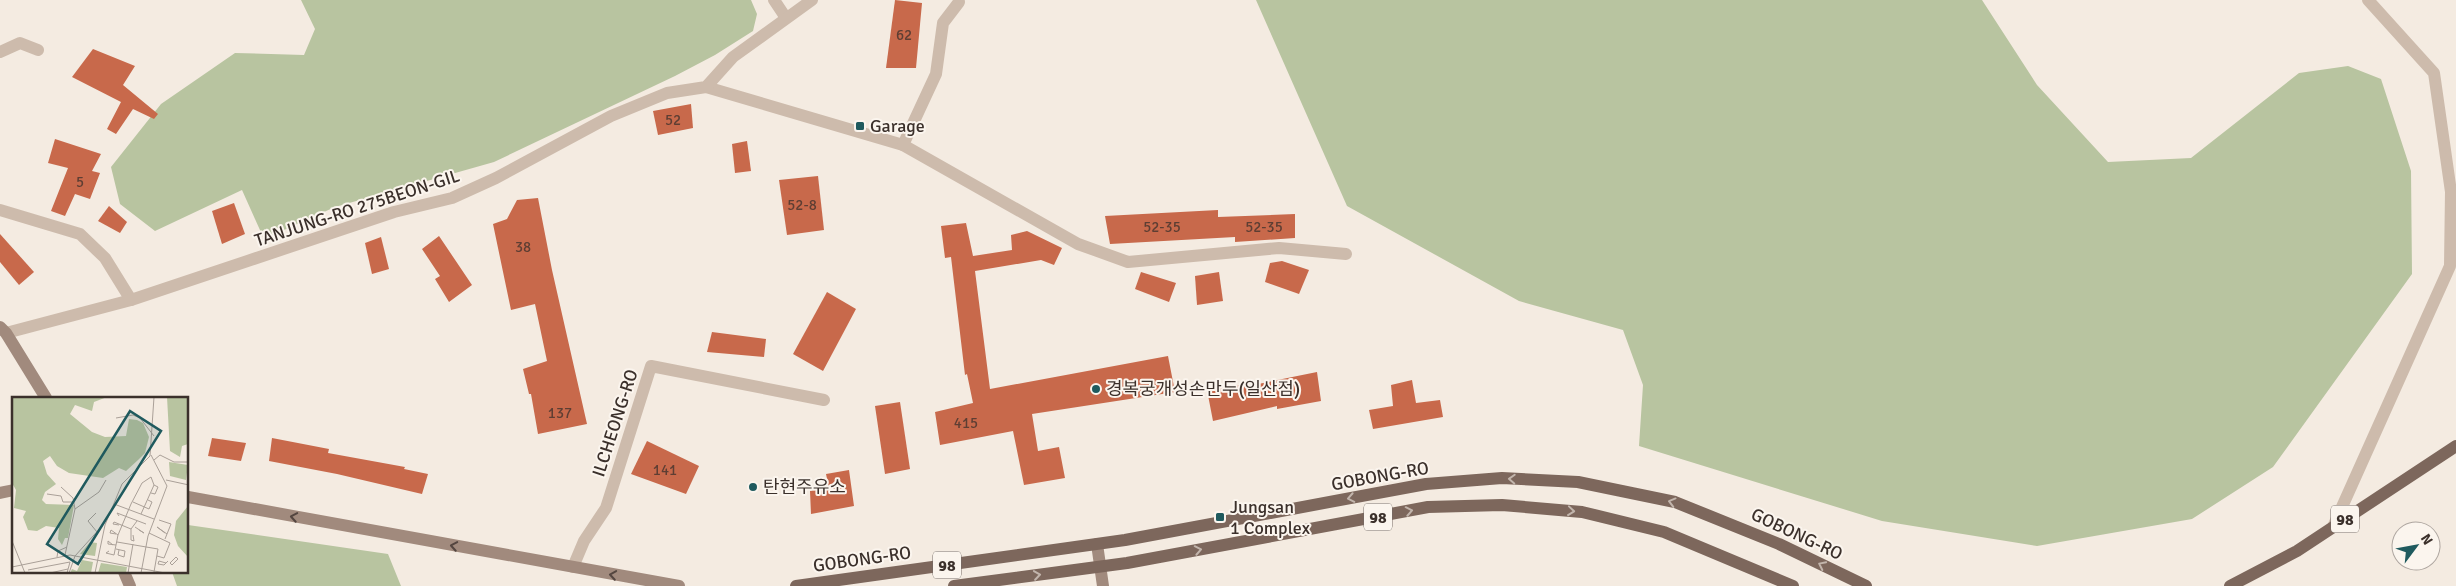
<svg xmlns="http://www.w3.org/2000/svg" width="2456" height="586" font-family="Signika,'Noto Sans KR',sans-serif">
	<rect width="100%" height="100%" fill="#f4ebe1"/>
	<g fill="#b8c4a0">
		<path d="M301 0H751L757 14 753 31 715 55 675 76 494 162 335 207 264 239 242 190 155 231 120 204 111 167 161 104 235 53 304 55 315 29Z"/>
		<path d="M1256 0H1982L2037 85 2108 162 2191 158 2299 73 2348 66 2381 79 2411 171 2412 274 2273 467 2192 519 2037 546 1882 521 1639 446 1643 385 1623 330 1519 301 1347 206Z"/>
		<path d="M188 525 388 554 401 586H177L172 572H188Z"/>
	</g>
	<g fill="#c8694b">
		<path d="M895 0 922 3 916 68H886Z"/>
		<path d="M93 49 135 66 123 85 158 114 154 119 133 109 116 134 107 129 121 102 72 77Z"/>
		<path d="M691 104 693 128 658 135 653 111Z"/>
		<path d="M55 139 101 154 92 171 100 173 90 199 75 194 65 216 51 211 68 168 48 163Z"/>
		<path d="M747 141 751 171 735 173 732 144Z"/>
		<path d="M818 176 824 230 787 235 779 180Z"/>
		<path d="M538 198 552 270 587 424 538 434 531 394H529L523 369 547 361 535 304 511 310 493 224 507 219 517 200Z"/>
		<path d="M234 203 245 234 222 244 212 211Z"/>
		<path d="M109 206 127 222 120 233 98 221Z"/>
		<path d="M1218 210V217L1295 214V238L1235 242V237L1110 244 1105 216Z"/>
		<path d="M966 223 973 256 1012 250 1011 235 1027 231 1062 248 1054 265 1041 260 975 271 990 389 1168 356 1175 392 1032 414 1038 451 1059 447 1065 478 1024 485 1013 431 940 445 935 412 973 403 967 374 965 375 951 257 945 258 941 226Z"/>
		<path d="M0 234 34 272 19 285 0 262Z"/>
		<path d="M439 236 472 285 449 302 435 279 440 276 422 249Z"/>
		<path d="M381 237 389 269 372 274 365 243Z"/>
		<path d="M1282 261 1309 270 1299 294 1265 282 1270 263Z"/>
		<path d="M1141 272 1176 283 1169 302 1135 289Z"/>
		<path d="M1219 272 1223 301 1197 305 1195 276Z"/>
		<path d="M827 292 856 309 823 371 793 354Z"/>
		<path d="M712 332 766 339 764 357 707 352Z"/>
		<path d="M1317 372 1321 401 1277 409V406L1213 421 1207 390 1248 384V386Z"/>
		<path d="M1412 380 1416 403 1440 400 1443 417 1373 429 1369 410 1393 406 1391 385Z"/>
		<path d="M900 402 910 469 885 474 875 406Z"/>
		<path d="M212 438 246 443 241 461 208 456Z"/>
		<path d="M272 438 329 449 328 453 405 467 404 469 428 474 422 494 337 474 269 461Z"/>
		<path d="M647 441 699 466 686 494 631 474Z"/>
		<path d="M849 470 854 506 811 514 810 491 829 488 826 474Z"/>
	</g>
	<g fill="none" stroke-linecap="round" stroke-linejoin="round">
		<g stroke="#cdbbac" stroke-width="12">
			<path d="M774 0 786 18"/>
			<path d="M0 52 20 43 38 50"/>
			<path d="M706 87 903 145 1078 244 1128 262 1279 248 1346 254"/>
			<path d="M903 145 936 74 943 23 959 2"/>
			<path d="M0 210 80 234 105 258 131 300"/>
			<path d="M6 333 131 300 394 212 452 198 496 178 611 116 667 93 706 87 733 57 812 0"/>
			<path d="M2333 527 2450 266 2451 192 2434 73 2368 0"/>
			<path d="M573 567 584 541 606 508 651 366 824 400"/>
		</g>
		<g stroke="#a18a7d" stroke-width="12">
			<path d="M0 327 6 333 46 398"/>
			<path d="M0 493 14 490"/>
			<path d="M188 497 679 586"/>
			<path d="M1097 544 1103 586"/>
			<path d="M124 572 130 586"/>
		</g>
		<g stroke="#7d675c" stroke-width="12">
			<path d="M796 586 1125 540 1426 484 1502 478 1578 482 1675 502 1779 544 1866 586"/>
			<path d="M954 586 1127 563 1428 507 1502 505 1582 512 1664 532 1793 586"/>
			<path d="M2230 586 2297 551 2456 446"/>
		</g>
	</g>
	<defs><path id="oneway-chevron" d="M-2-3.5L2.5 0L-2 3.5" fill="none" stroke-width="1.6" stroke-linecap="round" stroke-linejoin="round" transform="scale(1.25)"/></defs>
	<g stroke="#c2b5ac">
		<use href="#oneway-chevron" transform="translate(1512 479) rotate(-177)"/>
		<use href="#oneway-chevron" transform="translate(1351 498) rotate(169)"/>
		<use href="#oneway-chevron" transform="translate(1672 502) rotate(-165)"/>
		<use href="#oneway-chevron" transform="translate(1409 511) rotate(-11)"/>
		<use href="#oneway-chevron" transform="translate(1571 511) rotate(6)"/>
		<use href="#oneway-chevron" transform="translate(1198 550) rotate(-11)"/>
		<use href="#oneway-chevron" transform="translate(1822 565) rotate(-154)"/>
		<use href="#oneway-chevron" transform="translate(1037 575) rotate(-8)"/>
	</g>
	<g stroke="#544640">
		<use href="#oneway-chevron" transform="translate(294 517) rotate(-170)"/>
		<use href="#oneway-chevron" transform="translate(454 546) rotate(-170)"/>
		<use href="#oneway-chevron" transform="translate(613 575) rotate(-171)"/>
	</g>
	<g fill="#1f5a5e" stroke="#fbf5ee" stroke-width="2">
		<rect x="855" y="121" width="10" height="10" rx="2.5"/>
		<circle cx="1096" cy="389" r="5"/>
		<circle cx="753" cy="487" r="5"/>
		<rect x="1215" y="512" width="10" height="10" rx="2.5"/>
	</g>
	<g text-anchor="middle" stroke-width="4" stroke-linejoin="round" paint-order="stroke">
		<g font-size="15" fill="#5e3e33">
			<text x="904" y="40">62</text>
			<text x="673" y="125">52</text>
			<text x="80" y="187">5</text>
			<text x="802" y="210">52-8</text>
			<text x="1162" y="232">52-35</text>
			<text x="1264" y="232">52-35</text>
			<text x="523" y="252">38</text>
			<text x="560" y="418">137</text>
			<text x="966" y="428">415</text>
			<text x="665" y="475">141</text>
		</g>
		<g fill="#fbf5ee" stroke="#756b66" stroke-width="1">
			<rect x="1364" y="503.5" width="28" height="27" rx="4"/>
			<rect x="2331" y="505.5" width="28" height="27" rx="4"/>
			<rect x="933" y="551.5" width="28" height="27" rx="4"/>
		</g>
		<g font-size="16" font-weight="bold" fill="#3b302b">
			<text x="1378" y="523">98</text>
			<text x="2345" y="525">98</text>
			<text x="947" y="571">98</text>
		</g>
		<g font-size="18" fill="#3b302b" stroke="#fbf5ee" text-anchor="start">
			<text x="870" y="132">Garage</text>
			<text x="1106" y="395">경복궁개성손만두(일산점)</text>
			<text x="763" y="493">탄현주유소</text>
			<text x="1230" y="513">Jungsan<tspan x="1230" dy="21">1 Complex</tspan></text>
		</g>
		<g font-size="18" fill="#3b302b" stroke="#fbf5ee">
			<text transform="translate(357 208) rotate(-18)" y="6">TANJUNG-RO 275BEON-GIL</text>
			<text transform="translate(615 423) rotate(-72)" y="6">ILCHEONG-RO</text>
			<text transform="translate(1380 476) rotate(-10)" y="6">GOBONG-RO</text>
			<text transform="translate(1797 534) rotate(25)" y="6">GOBONG-RO</text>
			<text transform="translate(862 559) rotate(-8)" y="6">GOBONG-RO</text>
		</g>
	</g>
	<g transform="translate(12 397)">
		<rect width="176" height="176" fill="#f4ebe1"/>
		<path d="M0 0H95L82 5 80 14 63 8 58 17 80 35 93 40 114 39 117 22 125 23 131 26 137 40 133 56 126 63 114 74 107 71 91 81 57 76 45 69 38 59 31 64 35 77 44 87 33 95 30 103 34 107 62 108 56 141H53L50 148 46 142 47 131 34 129 25 134 16 133 11 120 14 114 2 111 4 93 0 86ZM155 0H176V47L170 49 168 60 158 54ZM157 65 176 68 174 83 158 79ZM176 109H177L176 160 166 149 162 138 164 124ZM78 145 85 146 83 159 68 157ZM70 163 81 165 79 176H58L60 172 65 174ZM89 166 115 170 114 176H86Z" fill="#b8c4a0"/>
		<path fill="none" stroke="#aaa098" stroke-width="1" d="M104 21 121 18 128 21 142 39M142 63 148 58 162 65H177M154 83 177 88M49 90 61 101 63 112 53 158M139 96 143 97 146 90 142 88M35 97 49 99 51 105H62M121 105 137 112 140 105 136 103M102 107 142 122M63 112 87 95 94 83M84 116 76 124 85 135M107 119 105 116 134 127M147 123 159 127 153 142M107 128 101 127 102 125 119 132 125 124M123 130 132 136 127 133M119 132V143L122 144 121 138M137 136 158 146 152 161 145 159M153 136 145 130 155 137M104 137 98 136 99 133 106 138M0 144 13 176M105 145 146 152 142 175M101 148 96 144V147L104 148M104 152 113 154 112 160 106 158 107 153M97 154 94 156 102 158 106 138 119 107 130 86 139 80 142 88 129 117M45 160 46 154 55 150M164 160 166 162 160 168 158 166ZM154 166 147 164 146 167 152 168 156 164M0 170 58 158 153 176M16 173 58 165 55 176M38 176 56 172M57 176 63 159 91 128M83 176 93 128 110 87 138 59 142 0M116 176 121 147M129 176 136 139 155 89 139 58"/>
		<path fill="#1f5a5e" fill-opacity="0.15" stroke="#1f5a5e" stroke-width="2.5" d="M118 14 149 34 66 167 35 147Z"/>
		<rect width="176" height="176" fill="none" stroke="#3b302b" stroke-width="2.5"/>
	</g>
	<g transform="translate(2416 546) rotate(58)"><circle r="24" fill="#fbf5ee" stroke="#aea6a0"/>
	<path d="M0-4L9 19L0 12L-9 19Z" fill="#1f5a5e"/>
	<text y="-8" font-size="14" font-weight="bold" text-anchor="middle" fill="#3b302b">N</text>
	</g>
</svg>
